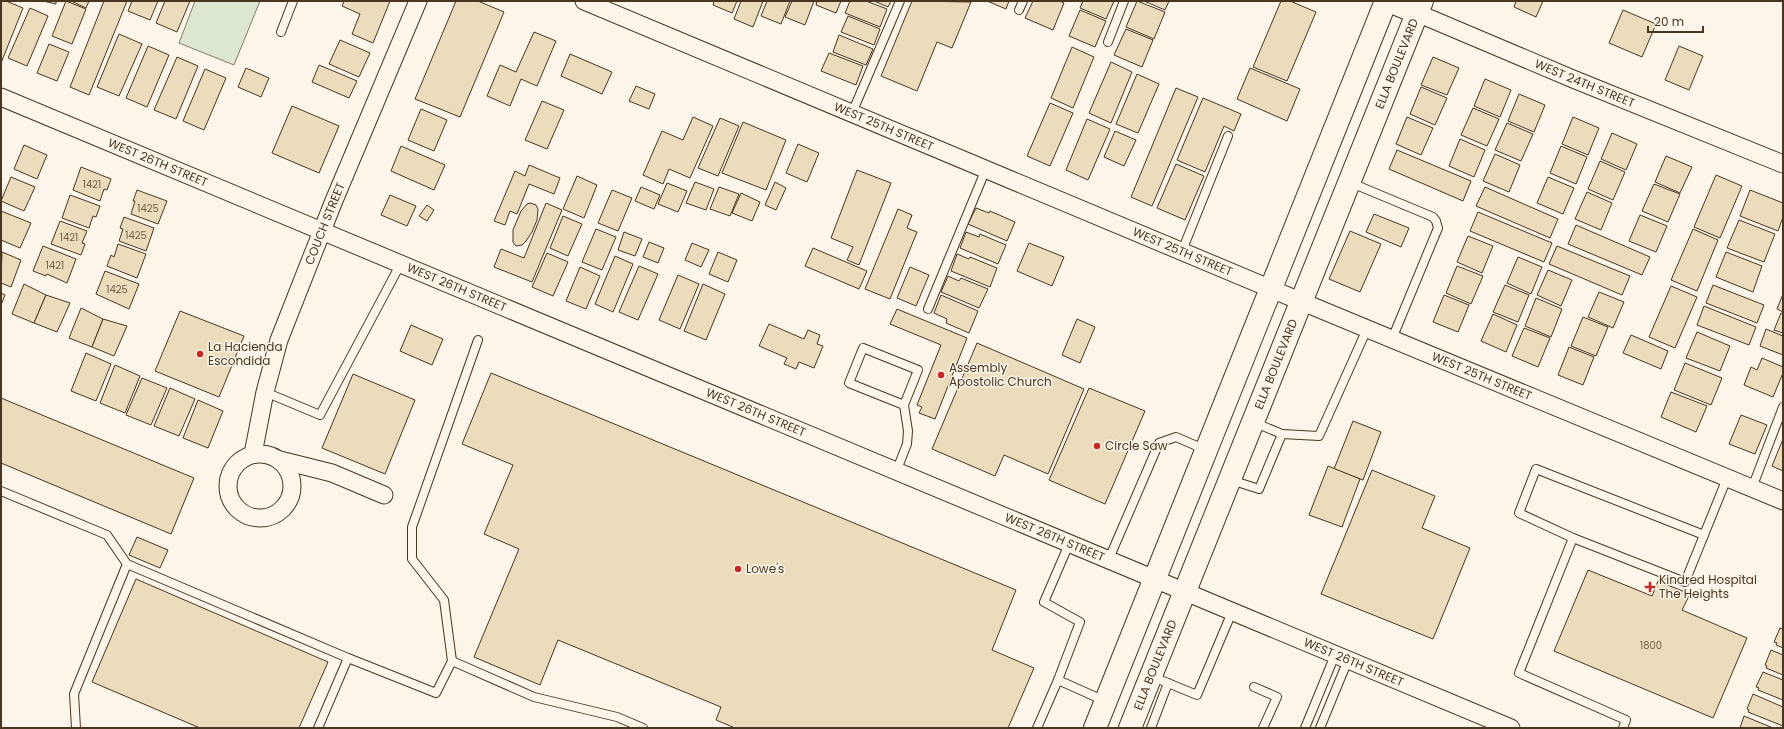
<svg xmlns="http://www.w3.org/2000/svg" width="1784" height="729" font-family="Poppins,sans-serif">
	<rect width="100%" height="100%" fill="#fbf6e9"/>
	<path fill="#dce7d0" stroke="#887966" d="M195 1H260L234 65 179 43Z"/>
	<g fill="#ecdcbc" stroke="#4a3520">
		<path d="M1 1H6L23 8 1 63Z"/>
		<path d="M43 1H56V4Z"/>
		<path d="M66 1 86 9 72 44 52 36Z"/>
		<path d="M71 1H89L86 8Z"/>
		<path d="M104 1H127L89 95 70 87Z"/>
		<path d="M132 1H158L150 20 128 11Z"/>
		<path d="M165 1H190L177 32 156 23Z"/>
		<path d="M344 1H390L373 43 352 34 360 14 342 6Z"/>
		<path d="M456 1H478L504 12 460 117 415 99Z"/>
		<path d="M714 1H737L732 13 713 5Z"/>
		<path d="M741 1H763L753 27 734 19Z"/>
		<path d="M767 1H790L781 24 761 16Z"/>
		<path d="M792 1H814L805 25 785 17Z"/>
		<path d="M817 1H841L836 13 816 5Z"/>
		<path d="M850 1H866L887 9 880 27 845 13Z"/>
		<path d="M874 1H891L888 7Z"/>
		<path d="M912 1 971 2 952 48 937 42 917 91 881 76Z"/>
		<path d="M987 1H1009L1006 9Z"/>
		<path d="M1033 1H1060L1064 3 1053 30 1025 18Z"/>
		<path d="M1083 1H1114L1106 19 1080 8Z"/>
		<path d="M1137 1 1165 12 1154 39 1126 27Z"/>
		<path d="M1144 1H1169L1165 10Z"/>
		<path d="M1281 1H1290L1316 12 1287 81 1253 67Z"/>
		<path d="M1516 1H1543L1536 17 1514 7Z"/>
		<path d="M30 8 48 16 27 66 8 58Z"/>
		<path d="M1080 10 1106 21 1095 47 1069 36Z"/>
		<path d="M1623 10 1656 24 1642 57 1609 43Z"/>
		<path d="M848 16 880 29 874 45 841 32Z"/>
		<path d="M1126 29 1153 40 1142 67 1114 55Z"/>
		<path d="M534 32 556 41 537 86 521 79 510 106 487 96 500 65 516 72Z"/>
		<path d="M119 34 142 44 119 96 97 87Z"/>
		<path d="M839 35 873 49 866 65 833 52Z"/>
		<path d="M340 40 370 53 359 77 329 64Z"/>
		<path d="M49 44 69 52 57 81 37 73Z"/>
		<path d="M148 46 169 55 147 107 126 98Z"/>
		<path d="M1679 46 1703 56 1689 90 1665 80Z"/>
		<path d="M1072 47 1094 57 1073 108 1051 98Z"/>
		<path d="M829 53 863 66 856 85 821 71Z"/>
		<path d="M570 54 612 72 602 94 561 76Z"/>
		<path d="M177 57 198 66 176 119 154 110Z"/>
		<path d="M1433 57 1459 68 1447 95 1421 85Z"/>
		<path d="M1111 62 1132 72 1111 123 1089 113Z"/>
		<path d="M319 65 357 81 349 98 312 82Z"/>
		<path d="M246 68 269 78 261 97 238 87Z"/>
		<path d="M1250 68 1300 89 1287 121 1237 99Z"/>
		<path d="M205 69 226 78 204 130 183 121Z"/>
		<path d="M1137 74 1159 84 1138 133 1116 124Z"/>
		<path d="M1485 79 1511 90 1500 117 1474 106Z"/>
		<path d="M636 86 655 94 649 109 629 101Z"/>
		<path d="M1421 87 1447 98 1435 125 1410 114Z"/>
		<path d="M1176 88 1198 97 1152 206 1131 197Z"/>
		<path d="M1519 94 1545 105 1534 132 1508 121Z"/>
		<path d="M1203 98 1241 114 1234 131 1224 126 1205 172 1177 160Z"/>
		<path d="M542 101 564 110 547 149 525 140Z"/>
		<path d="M1050 103 1073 113 1050 166 1027 156Z"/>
		<path d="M292 106 339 126 319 173 272 153Z"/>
		<path d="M1473 108 1499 119 1487 146 1461 135Z"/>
		<path d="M421 109 447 120 434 151 408 140Z"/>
		<path d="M693 117 713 126 690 178 669 169 663 184 643 175 662 131 683 140Z"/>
		<path d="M1407 117 1433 128 1421 155 1396 144Z"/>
		<path d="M1573 117 1599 128 1588 155 1562 144Z"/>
		<path d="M720 118 739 126 718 176 698 168Z"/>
		<path d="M1087 119 1110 129 1088 180 1066 170Z"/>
		<path d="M743 122 786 140 766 190 722 173Z"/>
		<path d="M1507 123 1533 134 1521 161 1495 150Z"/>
		<path d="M1115 131 1136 140 1124 166 1104 157Z"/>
		<path d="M1612 133 1637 144 1626 170 1601 159Z"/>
		<path d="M1460 139 1485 150 1474 177 1449 166Z"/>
		<path d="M798 144 819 153 807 182 786 173Z"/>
		<path d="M24 145 47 155 37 179 14 169Z"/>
		<path d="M401 146 445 165 434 190 391 171Z"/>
		<path d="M1561 146 1587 157 1576 184 1550 173Z"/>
		<path d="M1397 150 1471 181 1463 201 1389 169Z"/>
		<path d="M1495 154 1520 165 1509 192 1483 181Z"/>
		<path d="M1666 156 1692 167 1680 193 1655 182Z"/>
		<path d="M1600 161 1625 172 1613 200 1588 189Z"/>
		<path d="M1176 164 1204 176 1185 220 1157 208Z"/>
		<path d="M529 165 560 178 554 194 529 184 517 214 510 211 505 225 494 221 515 171 525 176Z"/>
		<path d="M81 167 111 179 107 190 104 189 100 201 73 190Z"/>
		<path d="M857 170 891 183 859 265 847 260 853 247 831 238Z"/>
		<path d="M1716 175 1742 186 1720 238 1694 227Z"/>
		<path d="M577 176 597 185 584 218 563 209Z"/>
		<path d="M11 177 35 187 24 211 1 201Z"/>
		<path d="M1548 177 1574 188 1563 214 1537 203Z"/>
		<path d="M695 182 714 189 706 210 686 203Z"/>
		<path d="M775 182 786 188 776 210 765 205Z"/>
		<path d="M667 183 687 191 678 212 658 204Z"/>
		<path d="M1654 184 1680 194 1668 222 1642 211Z"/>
		<path d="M641 187 660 195 654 209 635 201Z"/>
		<path d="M719 187 739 194 730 216 710 209Z"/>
		<path d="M1485 187 1558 219 1550 238 1476 206Z"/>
		<path d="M137 190 167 201 158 224 131 214 135 201H133Z"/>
		<path d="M612 190 632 198 618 231 598 223Z"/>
		<path d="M1750 190 1783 203V217L1778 231 1740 216Z"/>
		<path d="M1587 192 1612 203 1601 230 1575 219Z"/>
		<path d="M741 193 760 202 752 221 732 213Z"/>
		<path d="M70 195 100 206 96 217 93 216 89 228 62 218Z"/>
		<path d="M390 195 416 206 407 226 381 215Z"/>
		<path d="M530 203 536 205 538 209 537 220 532 232 526 241 522 245 516 246 513 242V230L521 211 527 204Z"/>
		<path d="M546 203 562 210 532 282 494 267 501 249 524 258Z"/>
		<path d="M427 205 434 210 427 221 419 216Z"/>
		<path d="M976 208 989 213 990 211 1015 222 1007 241 968 224Z"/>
		<path d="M898 209 912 215 907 228 917 232 890 299 865 289Z"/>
		<path d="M1 211 31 223 20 248 1 240Z"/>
		<path d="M1478 212 1552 243 1544 262 1470 231Z"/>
		<path d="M1374 214 1409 228 1401 247 1366 232Z"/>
		<path d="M1640 215 1667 226 1656 252 1629 241Z"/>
		<path d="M563 216 582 224 568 256 550 248Z"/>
		<path d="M124 217 154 228 146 251 119 241 123 229 120 228Z"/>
		<path d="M1739 220 1775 234 1764 262 1727 248Z"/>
		<path d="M60 221 87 231 82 243 85 244 81 255 51 244Z"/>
		<path d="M1576 225 1650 257 1642 275 1568 244Z"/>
		<path d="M596 229 616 237 602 270 582 262Z"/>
		<path d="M1693 229 1718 240 1697 291 1671 280Z"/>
		<path d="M1350 231 1381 244 1360 292 1329 279Z"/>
		<path d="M624 232 642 239 635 256 618 250Z"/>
		<path d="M966 232 979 237 980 234 1006 245 998 264 960 248Z"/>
		<path d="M1468 236 1493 246 1482 273 1457 262Z"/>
		<path d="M649 242 664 248 658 263 643 257Z"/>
		<path d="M692 243 709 250 701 267 685 260Z"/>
		<path d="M1029 243 1064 257 1052 286 1017 271Z"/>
		<path d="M118 244 146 254 137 278 107 266 111 255 114 257Z"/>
		<path d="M43 246 76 259 67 283 47 274 46 276 33 271Z"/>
		<path d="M1557 246 1630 276 1622 295 1549 264Z"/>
		<path d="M813 248 867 271 859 289 805 266Z"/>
		<path d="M2 252 21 260 11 287 1 283Z"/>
		<path d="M718 252 737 260 728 282 709 274Z"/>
		<path d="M1726 252 1762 266 1753 292 1716 277Z"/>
		<path d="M547 253 568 262 553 296 532 287Z"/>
		<path d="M957 254 969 259 970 257 997 268 990 287 951 271Z"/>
		<path d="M615 256 633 264 613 312 595 304Z"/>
		<path d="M1518 257 1542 267 1531 294 1507 283Z"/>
		<path d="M639 266 658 274 638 320 619 312Z"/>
		<path d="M1457 266 1483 276 1471 304 1446 293Z"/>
		<path d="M580 267 600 276 586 309 566 301Z"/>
		<path d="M910 267 929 275 916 306 897 298Z"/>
		<path d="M1548 270 1572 280 1561 306 1537 295Z"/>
		<path d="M105 271 139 284 129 309 96 294Z"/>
		<path d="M678 275 699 284 680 329 659 320Z"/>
		<path d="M948 276 959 281 961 278 988 289 979 308 941 292Z"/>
		<path d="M24 284 46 295 34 323 12 314Z"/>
		<path d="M703 284 725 294 706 340 684 331Z"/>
		<path d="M1505 285 1529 295 1518 322 1493 312Z"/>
		<path d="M1713 285 1764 305 1757 323 1706 303Z"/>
		<path d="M1671 286 1697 297 1675 348 1649 337Z"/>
		<path d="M1599 292 1624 302 1613 328 1588 317Z"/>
		<path d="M1 293 5 295 1 305Z"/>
		<path d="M1783 294V312L1777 309Z"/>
		<path d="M46 295 70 303 57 332 34 323Z"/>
		<path d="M941 295 978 311 969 333 946 323 947 319 934 313Z"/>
		<path d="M1444 295 1469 305 1458 332 1433 322Z"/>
		<path d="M1536 298 1562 309 1551 337 1525 326Z"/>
		<path d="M1704 306 1756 327 1749 345 1697 325Z"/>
		<path d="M81 308 103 319 92 347 69 338Z"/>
		<path d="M897 309 967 338 935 419 919 413 922 407 917 405 941 345 890 324Z"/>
		<path d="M180 311 244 336 219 397 155 371Z"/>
		<path d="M1781 313 1783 314V333L1774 330Z"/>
		<path d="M1493 314 1517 325 1506 352 1481 341Z"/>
		<path d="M1583 317 1608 327 1596 356 1571 346Z"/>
		<path d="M103 319 127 326 114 356 92 347Z"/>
		<path d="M1077 319 1095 327 1080 363 1062 355Z"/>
		<path d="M769 324 804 339 808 330 820 335 817 344 823 346 814 368 799 362 796 369 784 364 787 358 759 346Z"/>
		<path d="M411 325 443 339 432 365 400 351Z"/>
		<path d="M1524 328 1550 338 1538 367 1512 356Z"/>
		<path d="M1766 329 1783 336V355L1760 346Z"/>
		<path d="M1697 332 1730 346 1720 371 1686 358Z"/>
		<path d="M1631 335 1668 351 1661 369 1623 353Z"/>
		<path d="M977 343 1084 389 1048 474 1004 455 995 476 932 449Z"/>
		<path d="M1569 347 1594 357 1583 385 1558 375Z"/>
		<path d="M86 353 111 364 96 401 71 391Z"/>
		<path d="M1762 358 1783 367V373L1773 397 1744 385 1751 367 1757 370Z"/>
		<path d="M1685 363 1722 378 1711 405 1674 390Z"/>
		<path d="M115 365 140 376 125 413 100 403Z"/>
		<path d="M491 373 1016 590 992 650 1034 668 1008 728H735L716 720 721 707 558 640 540 685 474 657 519 549 484 534 513 465 462 444Z"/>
		<path d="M353 374 415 400 385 474 322 448Z"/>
		<path d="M142 378 167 388 151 425 126 415Z"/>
		<path d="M170 388 195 399 179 436 154 426Z"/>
		<path d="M1089 388 1145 411 1105 504 1049 480Z"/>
		<path d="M1671 392 1707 406 1696 432 1661 417Z"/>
		<path d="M1 398 194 478 171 534 1 463Z"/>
		<path d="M198 400 223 411 208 448 183 438Z"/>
		<path d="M1741 415 1767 425 1755 454 1729 444Z"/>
		<path d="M1353 421 1381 432 1363 480 1334 469Z"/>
		<path d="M1783 439V471L1772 466Z"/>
		<path d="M1328 466 1360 479 1342 527 1309 515Z"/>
		<path d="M1372 470 1435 496 1422 528 1470 548 1433 639 1321 594Z"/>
		<path d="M137 537 168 550 160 568 129 555Z"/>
		<path d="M1588 570 1652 596 1658 581 1690 594 1682 610 1747 638 1713 718 1554 651Z"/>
		<path d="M136 579 328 662 299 728H200L92 682Z"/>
		<path d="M1780 628 1783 629V648L1776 645 1777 643 1774 642Z"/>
		<path d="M1771 650 1783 655V675L1766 668 1767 666 1765 665Z"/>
		<path d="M1763 672 1783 680V700L1758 690 1759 688 1756 687Z"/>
		<path d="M1753 694 1783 707V726L1748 712 1749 710 1747 709Z"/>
		<path d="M1744 716 1773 728H1740Z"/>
	</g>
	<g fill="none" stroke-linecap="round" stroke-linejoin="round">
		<g stroke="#4a3520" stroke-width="10">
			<g id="service">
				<path d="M1019 10 1023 1"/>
				<path d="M281 32 293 1"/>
				<path d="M1108 42 1124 1"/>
				<path d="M852 113 900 1"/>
				<path d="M1349 182 1433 217 1436 221 1438 228 1392 339"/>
				<path d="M1182 251 1228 136"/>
				<path d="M928 309 986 169"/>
				<path d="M265 392 320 415 400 265"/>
				<path d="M1282 434 1319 436 1367 329"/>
				<path d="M896 472 907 444 908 431 904 405 918 370 863 348 849 383 904 405"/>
				<path d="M1231 480 1259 489 1282 434 1253 422"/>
				<path d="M1752 488 1783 407"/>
				<path d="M1 491 107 535 127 564"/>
				<path d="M1573 538 1519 513 1536 469 1704 535"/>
				<path d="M1069 544 1044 602 1080 622 1058 680 1105 701"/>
				<path d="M1108 561 1159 443 1176 437 1206 450"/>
				<path d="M348 658 436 693 452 661 534 697 617 717 643 728"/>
				<path d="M452 661 444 600 412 559V527L478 340"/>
				<path d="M1151 676 1197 695 1232 612"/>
				<path d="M1254 687 1277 697 1263 728"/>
				<path d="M76 728 74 694 127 564 348 658 318 728"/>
				<path d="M1037 728 1058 680"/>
				<path d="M1151 728 1168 683"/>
				<path d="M1305 728 1335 655"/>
				<path d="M1320 728 1348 660"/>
				<path d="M1623 728 1626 720 1519 673 1573 538 1685 582 1727 478"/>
			</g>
		</g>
		<g stroke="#4a3520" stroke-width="19">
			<g id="minor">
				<path id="s1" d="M584 1 1300 301 1783 501"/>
				<path id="s2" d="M1417 13 1573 79 1783 164"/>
				<path id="s3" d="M1 97 1511 728"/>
				<circle cx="260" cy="486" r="32"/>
				<path id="s4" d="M253 454 265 392 279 340 333 203 418 1"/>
				<path d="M280 460 332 473 384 495"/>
			</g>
		</g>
		<g stroke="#4a3520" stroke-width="23">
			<path id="tertiary" d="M1388 1 1417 13"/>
		</g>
		<g stroke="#4a3520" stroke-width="24">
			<g id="secondary">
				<path d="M1095 728 1386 1"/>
				<path id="s5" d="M1130 728 1422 1"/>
			</g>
		</g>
		<use href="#service" stroke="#fbf6e9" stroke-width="8"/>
		<use href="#minor" stroke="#fbf6e9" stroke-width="17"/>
		<use href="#tertiary" stroke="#fbf6e9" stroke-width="21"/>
		<use href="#secondary" stroke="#fbf6e9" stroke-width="22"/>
	</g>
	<g fill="#c62828" stroke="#fbf6e9" stroke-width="1.5">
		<circle cx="200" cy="354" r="4"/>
		<circle cx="941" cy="375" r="4"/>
		<circle cx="1097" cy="446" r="4"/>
		<circle cx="738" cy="569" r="4"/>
		<path d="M1648 581h4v4h4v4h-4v4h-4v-4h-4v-4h4z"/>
	</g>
	<g text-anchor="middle" stroke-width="3" stroke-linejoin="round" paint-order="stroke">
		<g font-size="10" fill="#725f47">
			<text x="92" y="188">1421</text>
			<text x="148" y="212">1425</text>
			<text x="136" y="239">1425</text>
			<text x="69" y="241">1421</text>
			<text x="55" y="269">1421</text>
			<text x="117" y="293">1425</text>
			<text x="1651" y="649">1800</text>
		</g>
		<g font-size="12" fill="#4a3520" stroke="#fbf6e9">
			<text dy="4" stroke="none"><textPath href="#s5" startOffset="716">ELLA BOULEVARD</textPath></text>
			<text dy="4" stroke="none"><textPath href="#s2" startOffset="182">WEST 24TH STREET</textPath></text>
			<text dy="4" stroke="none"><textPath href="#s1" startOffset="325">WEST 25TH STREET</textPath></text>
			<text dy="4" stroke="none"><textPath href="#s3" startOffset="170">WEST 26TH STREET</textPath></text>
			<text dy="4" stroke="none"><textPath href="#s4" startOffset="242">COUCH STREET</textPath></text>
			<text dy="4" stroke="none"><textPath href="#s1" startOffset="649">WEST 25TH STREET</textPath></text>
			<text dy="4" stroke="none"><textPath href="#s3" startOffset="494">WEST 26TH STREET</textPath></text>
			<text dy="4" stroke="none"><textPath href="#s5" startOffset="392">ELLA BOULEVARD</textPath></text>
			<text dy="4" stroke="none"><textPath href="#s1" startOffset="973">WEST 25TH STREET</textPath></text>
			<text dy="4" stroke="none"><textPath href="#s3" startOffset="818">WEST 26TH STREET</textPath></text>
			<text dy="4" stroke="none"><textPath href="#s3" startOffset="1142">WEST 26TH STREET</textPath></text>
			<text dy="4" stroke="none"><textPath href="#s3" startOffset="1466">WEST 26TH STREET</textPath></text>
			<text dy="4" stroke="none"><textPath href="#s5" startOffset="68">ELLA BOULEVARD</textPath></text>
		</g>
		<g font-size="12" fill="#4a3520" stroke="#fbf6e9" text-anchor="start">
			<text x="208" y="351">La Hacienda<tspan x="208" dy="14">Escondida</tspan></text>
			<text x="949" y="372">Assembly<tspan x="949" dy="14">Apostolic Church</tspan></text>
			<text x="1105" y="450">Circle Saw</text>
			<text x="746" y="573">Lowe's</text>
			<text x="1659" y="584">Kindred Hospital<tspan x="1659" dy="14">The Heights</tspan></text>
		</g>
	</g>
	<rect width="1784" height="729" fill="none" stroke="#4a3520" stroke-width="4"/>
	<path d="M1648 26v6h55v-6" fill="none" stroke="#4a3520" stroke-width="2"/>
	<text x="1654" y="26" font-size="12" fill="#4a3520" stroke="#fbf6e9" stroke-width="3" paint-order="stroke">20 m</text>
</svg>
